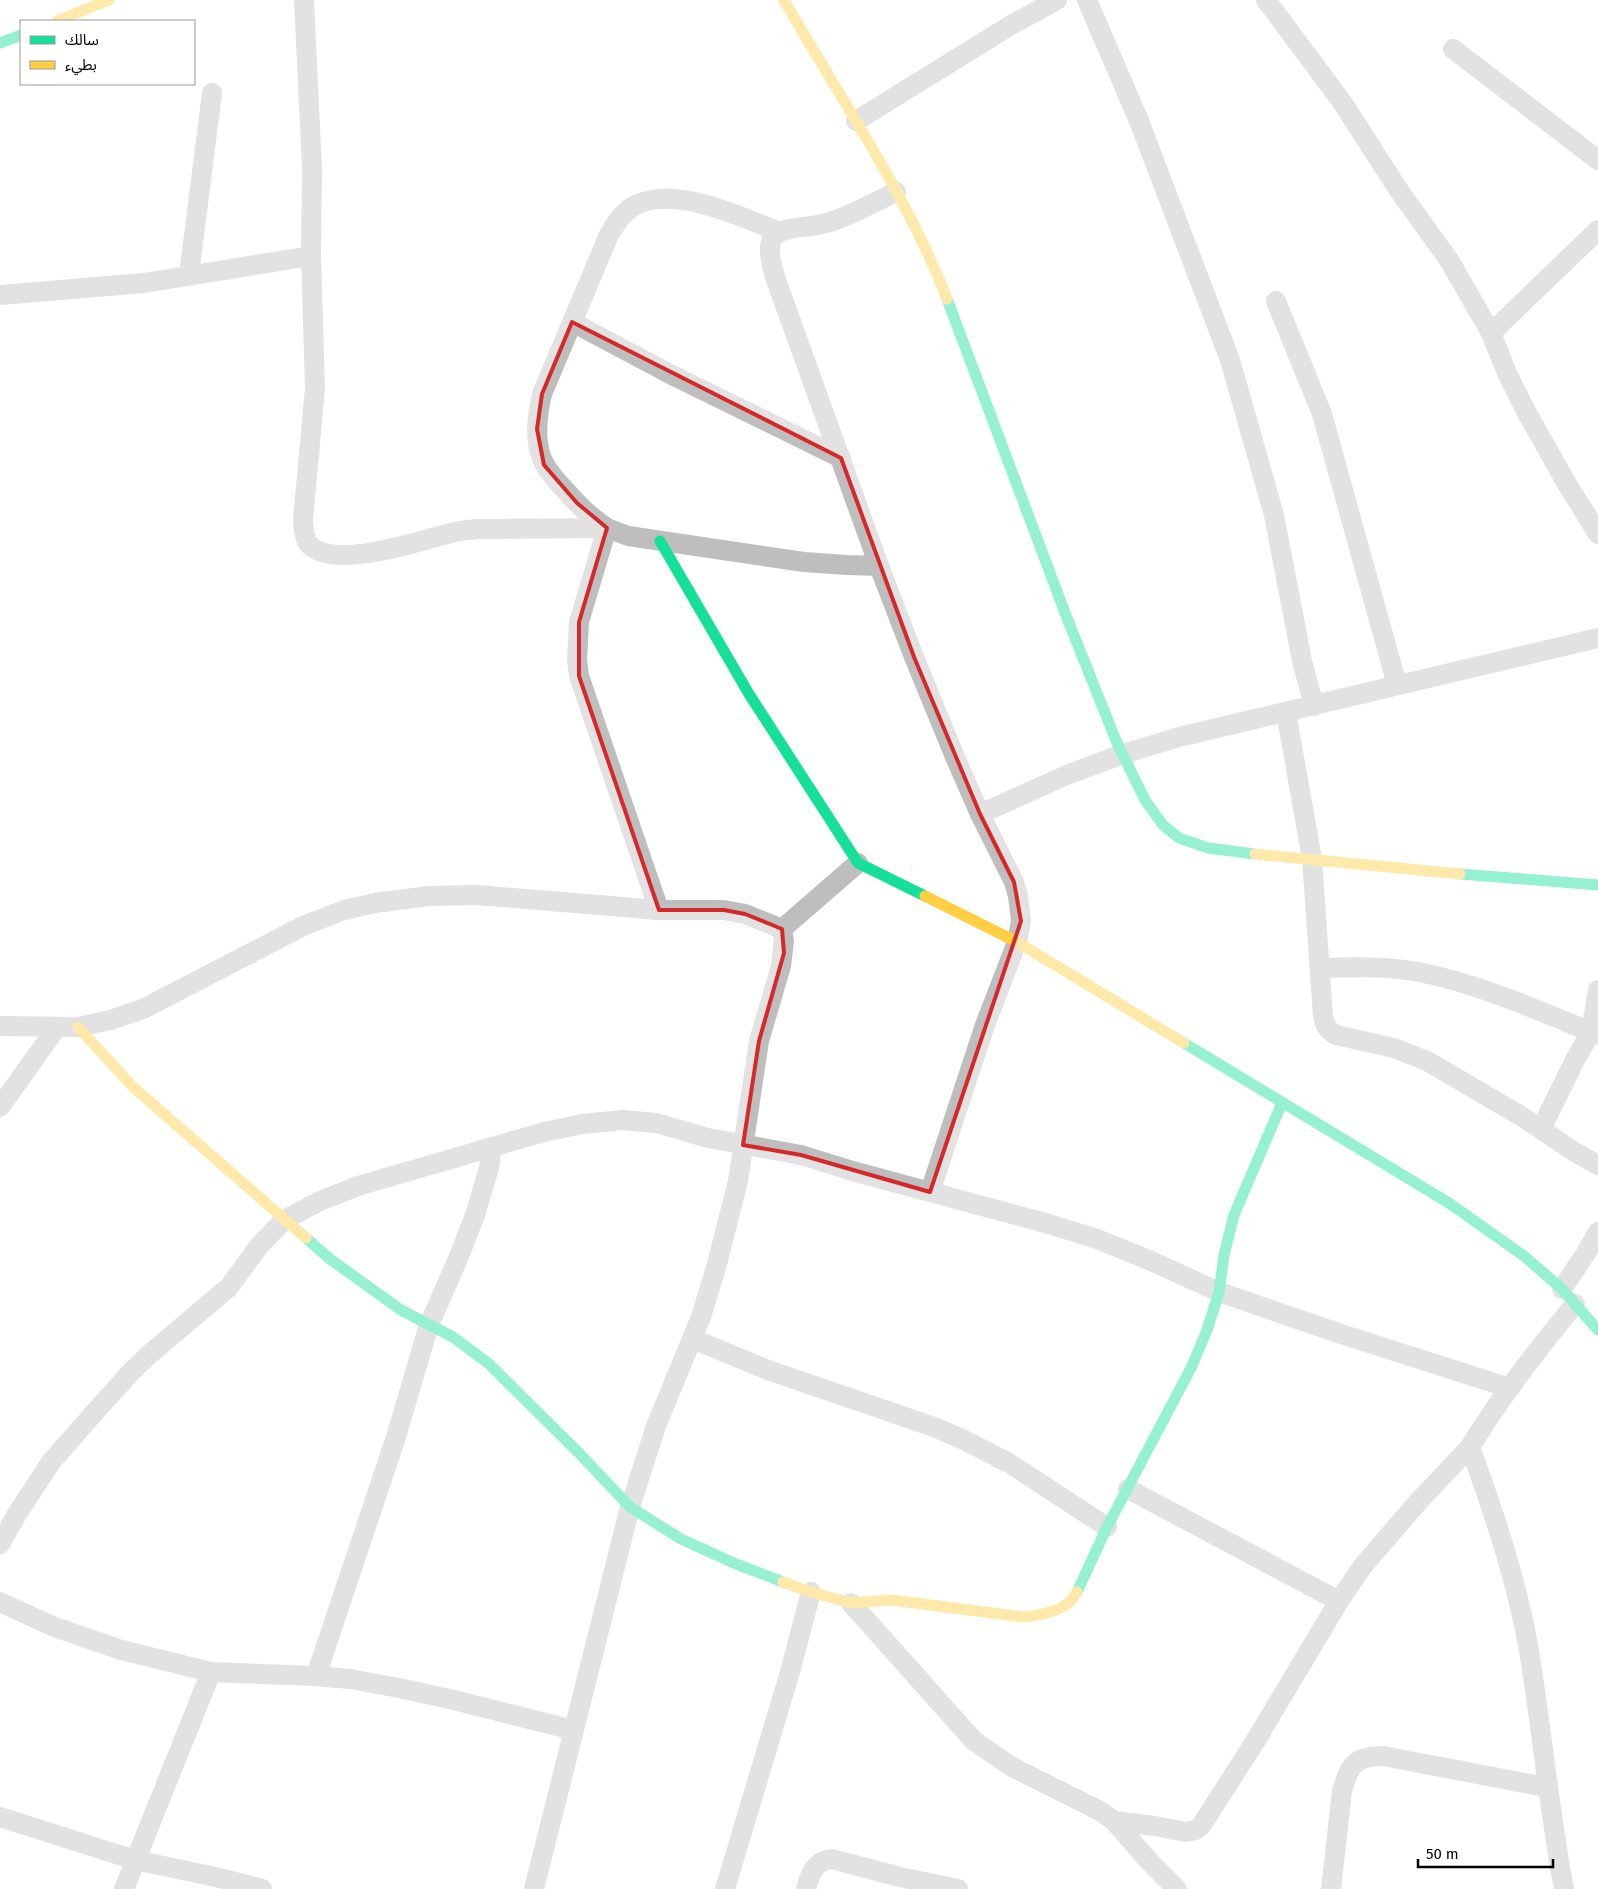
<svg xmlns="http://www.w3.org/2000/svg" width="1598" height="1889" font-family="'Fira Sans','Noto Sans Arabic',sans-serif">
	<rect width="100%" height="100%" fill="#fff"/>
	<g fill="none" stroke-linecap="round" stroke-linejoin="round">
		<g stroke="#bebebe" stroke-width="20">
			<path d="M304 0 312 168 311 256 315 388 303 520C304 531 304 542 313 548 343 568 421 540 455 532 462 530 470 530 478 529L607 528 628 536 804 562 847 565 879 566"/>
			<path d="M1087 0 1139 121 1230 360 1274 515 1302 661 1314 706"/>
			<path d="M1266 0 1342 102 1400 192 1449 260 1491 333 1507 373 1527 413 1567 484 1598 534"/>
			<path d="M1453 49 1598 160"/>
			<path d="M856 121 1011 25 1057 0"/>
			<path d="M896 192C875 202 854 214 833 221 792 235 755 214 776 280L879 566 914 657 955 757 980 814 1014 882 1018 896 1021 921 1017 942 985 1025 930 1192"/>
			<path d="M189 275 212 93"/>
			<path d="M0 295 144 283 311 256"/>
			<path d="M1276 301 1322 414 1397 685"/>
			<path d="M572 322 672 375 841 458"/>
			<path d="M1491 333 1598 230"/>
			<path d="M1286 712 1312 859 1323 1016C1325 1025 1327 1030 1336 1035L1394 1048 1427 1061 1521 1116 1573 1151 1598 1165"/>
			<path d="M980 814 1069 774 1123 754 1179 737 1598 638"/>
			<path d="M659 910 579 676 577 660 579 622 607 528C592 518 579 506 567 492 559 484 551 475 545 465 533 444 537 416 542 394L608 237C614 226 621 214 632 207 672 183 740 217 780 232"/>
			<path d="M1320 968C1353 967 1386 966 1419 972 1479 984 1535 1009 1591 1032L1575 1060 1541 1129"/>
			<path d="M1598 990 1591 1032 1598 1034"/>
			<path d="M0 1026 78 1027 110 1020 143 1009 303 926 344 910 375 903 429 896 477 895 659 910H724L745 914 782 929 858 863"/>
			<path d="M0 1107 57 1027"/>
			<path d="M1562 1289 1586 1253 1598 1232"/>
			<path d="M693 1339 768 1370 934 1427 964 1440 1009 1463 1107 1527"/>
			<path d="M1128 1489 1339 1601"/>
			<path d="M0 1544 17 1514 51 1462 95 1412 131 1372 151 1353 229 1287 259 1246 284 1220 320 1201 358 1186 544 1132 582 1124 623 1120 656 1123 708 1138 801 1155 856 1172 1049 1224 1097 1239 1149 1260 1219 1292 1341 1334 1510 1388"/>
			<path d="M0 1602 52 1626 121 1650 211 1672 316 1676 350 1679 399 1688 454 1700 573 1730"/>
			<path d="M851 1603 974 1741 1012 1767 1100 1811 1114 1821 1148 1860 1177 1889"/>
			<path d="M316 1676 396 1437 429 1325 460 1254 475 1215 489 1168 492 1147"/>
			<path d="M0 1817 135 1860 216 1877 262 1889"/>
			<path d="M1114 1821 1155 1826 1186 1832 1196 1830 1201 1826 1256 1740 1339 1601 1362 1567 1418 1502 1470 1447"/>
			<path d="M124 1889 211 1672"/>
			<path d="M534 1889 630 1507 656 1426 701 1317 717 1264 738 1181 759 1041 781 966 784 941 782 929"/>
			<path d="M725 1889 790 1672 811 1592"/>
			<path d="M806 1889C810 1874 815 1860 832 1859L900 1877 958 1889"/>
			<path d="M1331 1889 1342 1791C1350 1763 1355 1757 1383 1756L1546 1787"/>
			<path d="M1564 1889C1549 1810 1542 1730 1529 1651 1517 1581 1494 1513 1470 1447 1501 1396 1537 1350 1575 1304"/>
		</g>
		<g stroke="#16e098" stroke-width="11">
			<path d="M0 43 21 35"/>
			<path d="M947 299 1067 618 1117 743 1145 800 1163 825 1179 838 1208 848 1255 854"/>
			<path d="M660 541 749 694 858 863 925 896"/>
			<path d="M1460 874 1598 885"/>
			<path d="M1184 1043 1449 1203 1524 1256 1562 1289 1598 1330"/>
			<path d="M306 1238 330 1259 401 1310 453 1337 488 1363 579 1453 630 1507 681 1539 736 1564 783 1582"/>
			<path d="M1077 1592 1107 1527 1192 1366 1207 1330 1219 1292 1224 1255 1234 1215 1282 1103"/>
		</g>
		<g stroke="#ffcf43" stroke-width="11">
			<path d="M784 0C840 98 906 193 947 299"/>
			<path d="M57 21 109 0"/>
			<path d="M1255 854 1460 874"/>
			<path d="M925 896 1017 942 1184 1043"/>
			<path d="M78 1027 132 1086 306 1238"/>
			<path d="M783 1582 811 1592 851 1603 892 1600 1023 1617C1042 1615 1068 1611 1077 1592"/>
		</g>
	</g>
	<path d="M0 0H1598V1889H0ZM572 322 841 458 914 657 980 814 1014 882 1021 921 930 1192 801 1155 743 1145 759 1041 784 953 782 929 745 914 724 910H659L579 676V622L607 528 577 503 544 465 537 429 542 394Z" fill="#fff" fill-opacity=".55" fill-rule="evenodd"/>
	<path fill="none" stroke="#d62828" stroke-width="4" stroke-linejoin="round" d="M572 322 841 458 914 657 980 814 1014 882 1021 921 930 1192 801 1155 743 1145 759 1041 784 953 782 929 745 914 724 910H659L579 676V622L607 528 577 503 544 465 537 429 542 394Z"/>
	<rect x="20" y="20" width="175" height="65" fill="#ffffff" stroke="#999999"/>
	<rect x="30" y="36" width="25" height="8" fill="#16e098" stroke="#999999"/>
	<text x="65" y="45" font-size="15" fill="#000000">سالك</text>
	<rect x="30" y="61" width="25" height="8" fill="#ffcf43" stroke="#999999"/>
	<text x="65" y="70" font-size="15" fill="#000000">بطيء</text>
	<path d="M1418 1859v8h135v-8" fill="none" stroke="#000000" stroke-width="2.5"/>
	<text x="1426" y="1859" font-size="15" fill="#000000" stroke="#ffffff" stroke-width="4" paint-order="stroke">50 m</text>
</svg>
